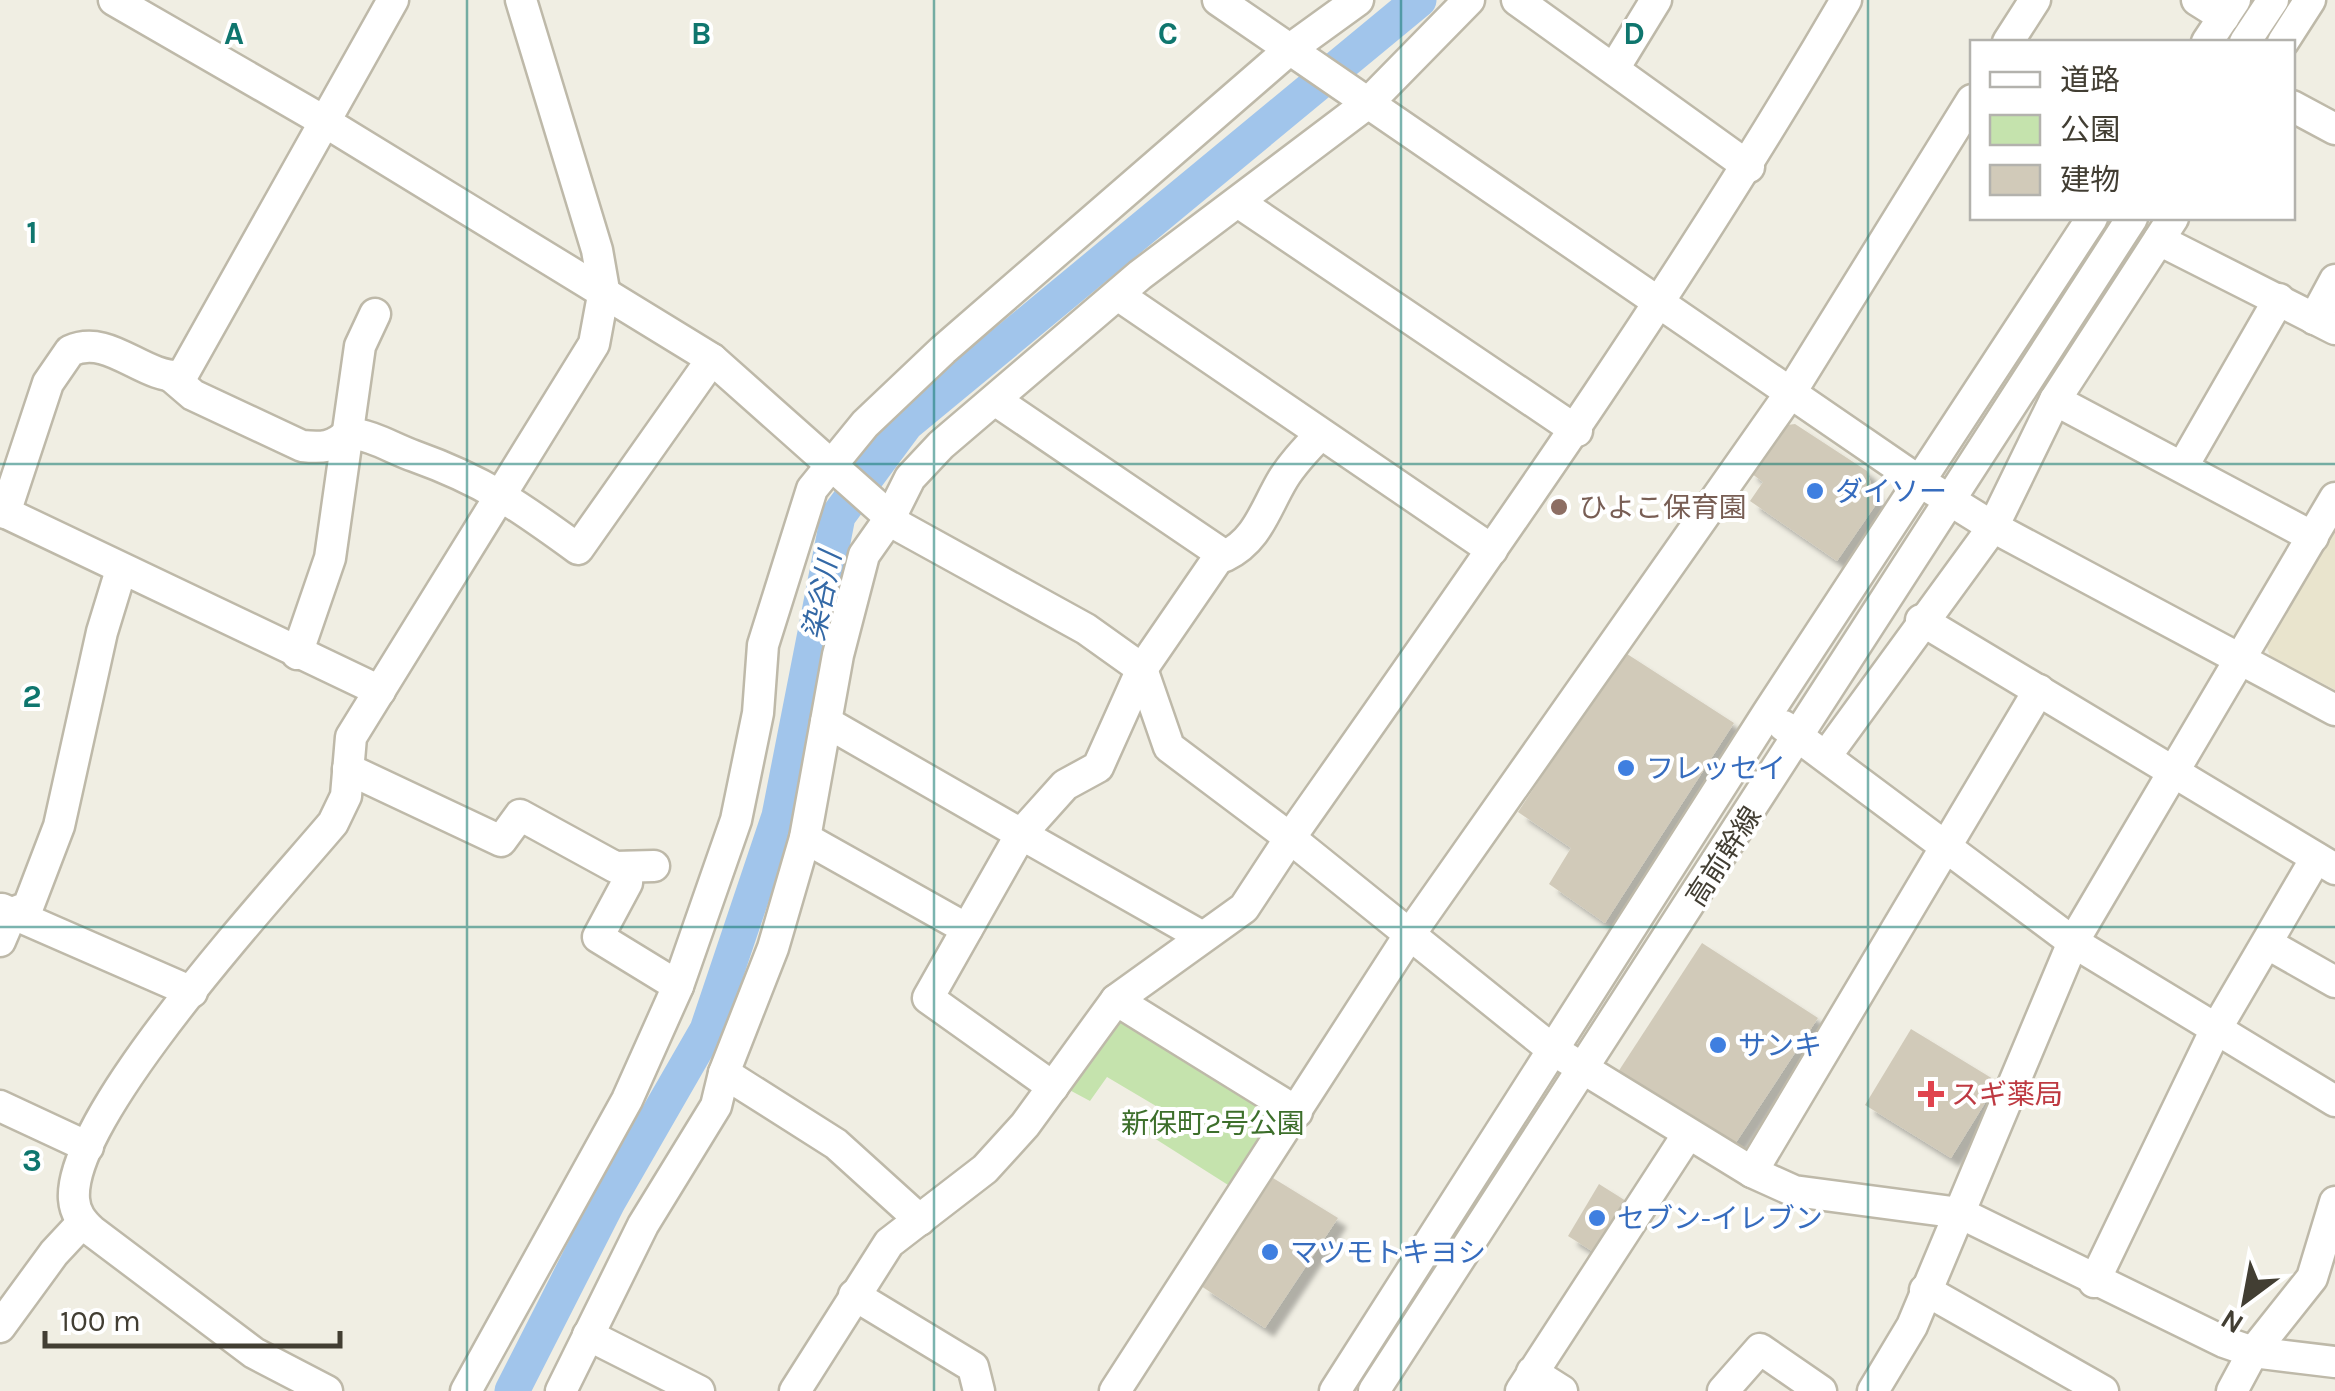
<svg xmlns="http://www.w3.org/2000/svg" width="2335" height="1391" font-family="Karla,'Noto Sans JP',sans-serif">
	<defs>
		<filter id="shadow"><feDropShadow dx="9" dy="9" stdDeviation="2.5" flood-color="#0004"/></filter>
	</defs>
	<rect width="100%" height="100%" fill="#f0eee3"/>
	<path fill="#e9e4cd" d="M2335 514V690L2270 656 2264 639Z"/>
	<path fill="#c5e3ad" d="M1117 1012 1276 1110 1280 1119 1236 1190 1143 1131 1156 1106 1107 1077 1090 1101 1062 1086Z"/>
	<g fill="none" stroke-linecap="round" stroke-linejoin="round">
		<path stroke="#a1c5eb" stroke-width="35" d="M512 1391 608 1202 707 1030 779 816 838 516 906 424 1419 0"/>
	</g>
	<g fill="#d1cab9" filter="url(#shadow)">
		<path d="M1795 424 1867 471 1877 503 1837 561 1750 501 1763 482 1748 471 1779 426Z"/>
		<path d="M1624 652 1734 723 1605 923 1549 884 1571 848 1518 812Z"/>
		<path d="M1702 943 1818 1018 1733 1147 1618 1072Z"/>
		<path d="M1911 1029 1998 1082 1951 1158 1865 1105Z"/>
		<path d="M1273 1178 1338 1218 1265 1328 1201 1286Z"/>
		<path d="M1599 1184 1626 1201 1595 1253 1568 1236Z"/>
	</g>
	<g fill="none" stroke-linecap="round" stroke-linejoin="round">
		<g stroke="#beb9a9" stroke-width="35">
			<g id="minor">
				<path d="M114 0 322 120 712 359 901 527 1086 629 1142 669 1169 747 1290 838 1553 1050 1752 1172 1794 1191 1960 1213 2224 1342 2253 1352 2335 1362"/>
				<path d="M1218 0 1919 481 1993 527 2335 710"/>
				<path d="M1517 0 1749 167"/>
				<path d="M2197 0 2224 17"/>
				<path d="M2008 42 2035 0"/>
				<path d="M2207 42 2235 0"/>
				<path d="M2245 42 2273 0"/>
				<path d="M2283 42 2310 0"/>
				<path d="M1615 67 1656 0"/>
				<path d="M2292 106 2335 129"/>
				<path d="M1238 202 1577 431"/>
				<path d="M2159 240 2335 329"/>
				<path d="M1118 295 1492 550"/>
				<path d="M2314 319 2335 280"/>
				<path d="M172 377 193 395 302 446C321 448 334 448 348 433 372 435 392 448 414 456 484 481 519 506 578 549L712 359"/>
				<path d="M995 400 1225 556C1258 540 1265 509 1283 479 1293 463 1306 449 1320 435"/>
				<path d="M2055 400 2313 537"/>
				<path d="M2183 466 2279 299"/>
				<path d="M0 510 380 691"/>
				<path d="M5 513 48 383 70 351C110 333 142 379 182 376L393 0"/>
				<path d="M1921 620 2335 869"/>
				<path d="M297 654 330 558 360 346 375 314"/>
				<path d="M826 722 1021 834 1065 785 1098 767 1142 669 1221 554"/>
				<path d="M1784 726 2073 942 2335 1101"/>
				<path d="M1826 756 1993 527 2055 400 2173 218"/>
				<path d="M348 769 501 841 520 815 615 867 654 866"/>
				<path d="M805 838 967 929"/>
				<path d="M628 867 627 883 598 937 678 986"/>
				<path d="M2 909 192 992"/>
				<path d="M0 941 12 913 28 907 59 826 102 632 121 570"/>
				<path d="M2268 944 2335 982"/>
				<path d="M1116 1000 1297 1112"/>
				<path d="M724 1073 836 1144 920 1220"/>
				<path d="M1053 1087 928 998 1021 834 1201 936"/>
				<path d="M0 1106 88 1147"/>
				<path d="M1752 1172 2039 690"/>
				<path d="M2094 1282 2215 1031 2316 858"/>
				<path d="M1925 1290 2103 1391"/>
				<path d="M854 1295 973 1367 979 1391"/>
				<path d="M0 1327 54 1253 82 1223"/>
				<path d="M588 1335 699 1391"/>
				<path d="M1532 1372 1562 1391"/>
				<path d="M327 1391 254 1353 92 1231C82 1222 75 1213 74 1199 68 1115 275 892 333 823L346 796 351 737 594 344 604 290 597 250 521 0"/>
				<path d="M466 1391 627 1100 678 986 736 820 758 713 763 645 812 489 865 424 943 350 1289 50 1358 0"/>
				<path d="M561 1391 643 1225 716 1106 724 1073 773 948 805 838 838 655 864 555 890 518 910 478 941 445 1140 275 1368 103 1469 0"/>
				<path d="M795 1391 889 1243 985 1169 1025 1125 1116 1000 1244 908 1290 838C1483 563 1677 291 1846 0"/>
				<path d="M1115 1391 1410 934 1791 392 1972 100"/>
				<path d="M1335 1391 1767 714 2092 218"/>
				<path d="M1374 1391 2132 218"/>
				<path d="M1521 1391 1688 1134"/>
				<path d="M1723 1391 1760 1349 1821 1391"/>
				<path d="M1873 1391 1912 1326 2073 942 2335 498"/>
				<path d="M2232 1391 2253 1352 2312 1278 2335 1202"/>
			</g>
		</g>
		<use href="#minor" stroke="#fff" stroke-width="30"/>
	</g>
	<path fill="none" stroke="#0f766e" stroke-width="2.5" stroke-opacity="0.55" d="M467 0V1391M934 0V1391M1401 0V1391M1868 0V1391M0 464H2335M0 927H2335"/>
	<g fill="#3f7fe0" stroke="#fff" stroke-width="4">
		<circle cx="1815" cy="491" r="10"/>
		<circle cx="1626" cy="768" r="10"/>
		<circle cx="1718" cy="1045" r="10"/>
		<circle cx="1597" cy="1218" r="10"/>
		<circle cx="1270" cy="1252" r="10"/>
	</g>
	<circle fill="#8d6e63" stroke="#fff" stroke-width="4" cx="1559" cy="507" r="10"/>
	<path fill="#e0444e" stroke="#fff" stroke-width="4" d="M1926 1079h10v10h10v10h-10v10h-10v-10h-10v-10h10z"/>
	<g text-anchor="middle" stroke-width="8" stroke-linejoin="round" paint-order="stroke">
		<g font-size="28" fill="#366cbe" stroke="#fff" text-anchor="start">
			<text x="1835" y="501">ダイソー</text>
			<text x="1646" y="778">フレッセイ</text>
			<text x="1738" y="1055">サンキ</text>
			<text x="1617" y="1228">セブン-イレブン</text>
			<text x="1290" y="1262">マツモトキヨシ</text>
		</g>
		<g font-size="28" fill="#785e54" stroke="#fff" text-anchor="start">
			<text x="1579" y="517">ひよこ保育園</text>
		</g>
		<g font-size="28" fill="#423e33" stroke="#fff">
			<text transform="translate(1723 856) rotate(-57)" y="10">高前幹線</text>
		</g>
		<g font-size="28" fill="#be3a42" stroke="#fff" text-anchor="start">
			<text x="1951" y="1104">スギ薬局</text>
		</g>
		<g font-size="28" fill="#3d6f2b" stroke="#fff">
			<text x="1213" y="1133">新保町2号公園</text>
		</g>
		<g font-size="30" font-style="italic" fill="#3469a6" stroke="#fff">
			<text transform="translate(822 596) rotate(-79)" y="10">染谷川</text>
		</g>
	</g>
	<g font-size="32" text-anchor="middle" font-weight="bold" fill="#0f766e" stroke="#fff" stroke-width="8" stroke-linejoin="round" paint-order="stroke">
		<text x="234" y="44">A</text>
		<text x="701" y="44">B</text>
		<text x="1168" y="44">C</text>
		<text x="1634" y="44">D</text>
		<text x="32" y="243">1</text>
		<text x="32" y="707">2</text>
		<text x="32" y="1171">3</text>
	</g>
	<rect x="1970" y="40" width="325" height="180" fill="#ffffff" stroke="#b3b2ad" stroke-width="2.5"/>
	<rect x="1990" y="72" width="50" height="15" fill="#ffffff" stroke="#b3b2ad" stroke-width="2.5"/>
	<text x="2060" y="90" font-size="30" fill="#423e33">道路</text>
	<rect x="1990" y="115" width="50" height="30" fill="#c5e3ad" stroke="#b3b2ad" stroke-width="2.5"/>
	<text x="2060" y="140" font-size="30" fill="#423e33">公園</text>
	<rect x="1990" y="165" width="50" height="30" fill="#d1cab9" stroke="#b3b2ad" stroke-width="2.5"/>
	<text x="2060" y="190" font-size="30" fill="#423e33">建物</text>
	<g transform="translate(2245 1301) rotate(212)" stroke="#ffffff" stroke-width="8" paint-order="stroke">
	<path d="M0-8L18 38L0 25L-18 38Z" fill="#423e33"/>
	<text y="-15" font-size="28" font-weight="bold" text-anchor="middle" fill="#423e33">N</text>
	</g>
	<path d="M45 1331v15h295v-15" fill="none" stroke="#423e33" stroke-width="5"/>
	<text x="60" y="1331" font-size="30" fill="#423e33" stroke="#ffffff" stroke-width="8" paint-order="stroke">100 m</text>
</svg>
